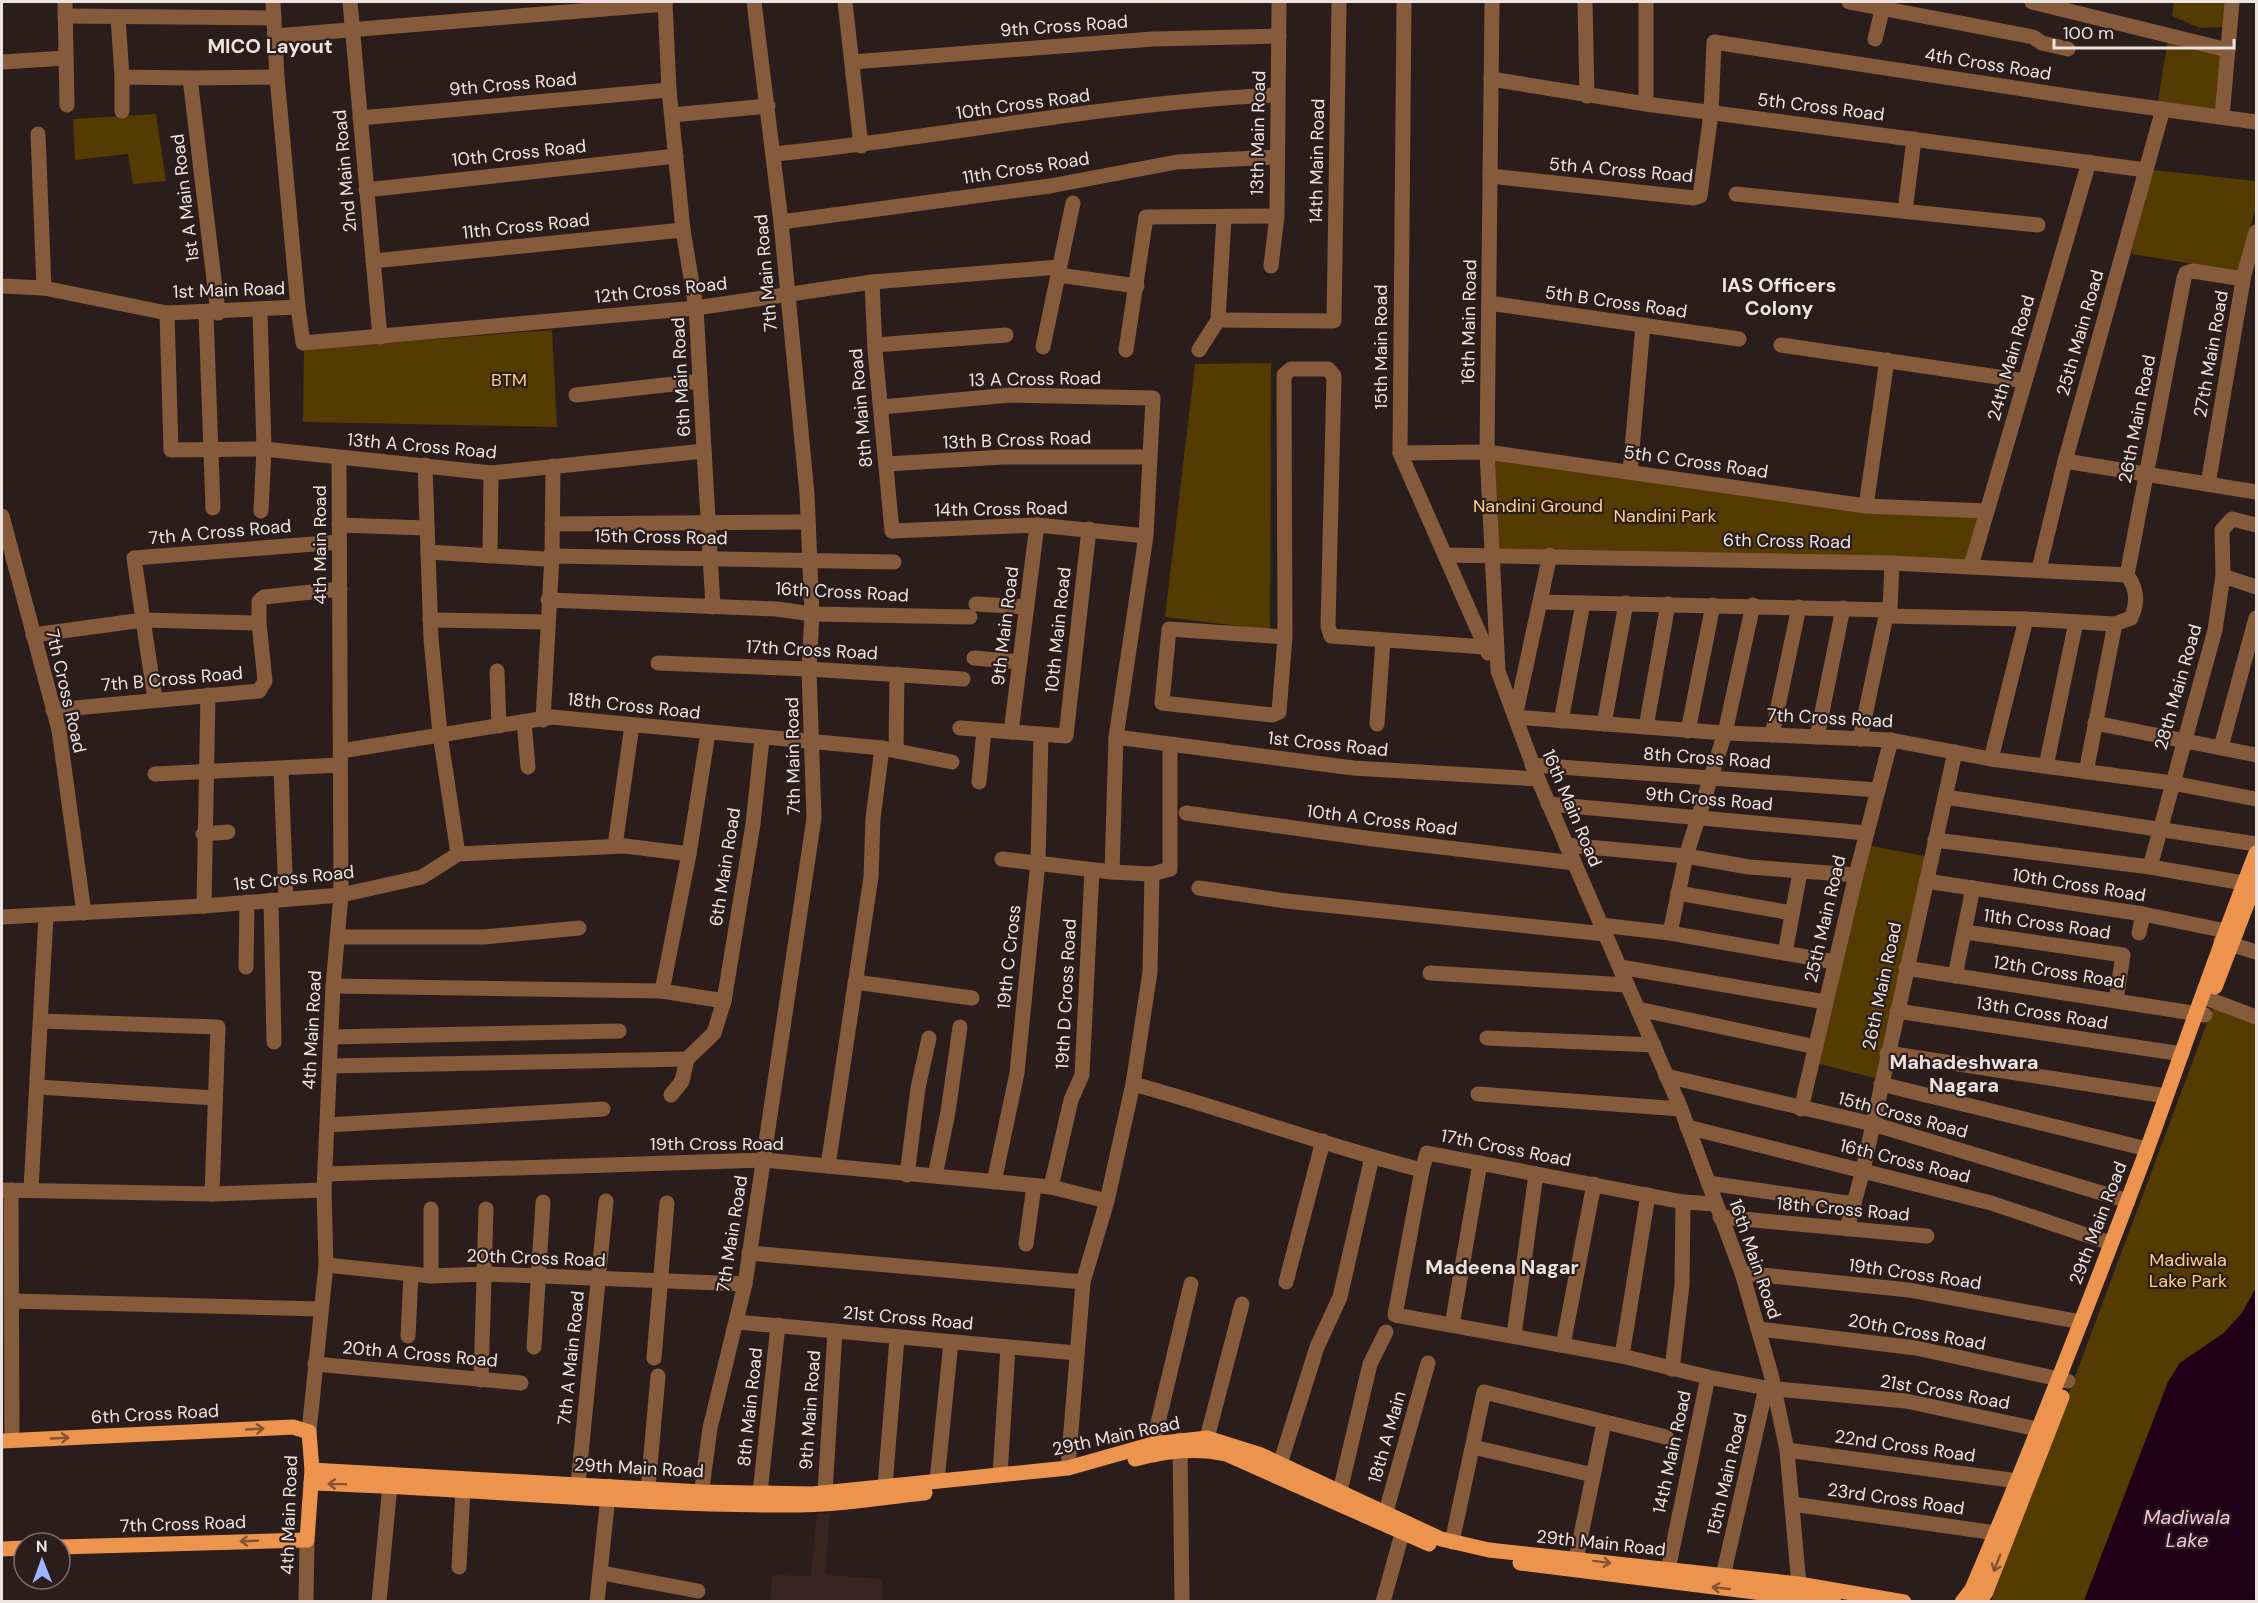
<svg xmlns="http://www.w3.org/2000/svg" width="2258" height="1603" font-family="'DM Sans',sans-serif">
	<rect width="100%" height="100%" fill="#2b1d1b"/>
	<path fill="#392420" d="M817 1514H829L826 1575 882 1579 883 1601H771L772 1575 811 1576Z"/>
	<g fill="#533b02">
		<path d="M2174 2H2230L2227 27 2200 28 2172 16Z"/>
		<path d="M2168 38 2227 52 2221 115 2157 107Z"/>
		<path d="M156 114 166 181 133 184 128 154 75 160 73 119Z"/>
		<path d="M2152 170 2256 181V206L2239 271 2131 254Z"/>
		<path d="M552 330 557 427 303 422 304 349Z"/>
		<path d="M1271 363 1270 630 1165 617 1195 364Z"/>
		<path d="M1491 457 1982 515 1968 560 1495 550Z"/>
		<path d="M1867 845 1929 857 1878 1079 1816 1063Z"/>
		<path d="M2213 1007 2256 1023V1288L2242 1313 2224 1333 2180 1363 2168 1382 2084 1601 1991 1602Z"/>
	</g>
	<path fill="#200016" d="M2256 1288V1601H2084L2168 1382 2180 1363 2224 1333 2242 1313Z"/>
	<g fill="none" stroke-linecap="round" stroke-linejoin="round">
		<g stroke="#865b3b" stroke-width="15">
			<path d="M65 2 67 105"/>
			<path d="M273 2 277 77 298 307 303 343 696 308 872 282 1059 267"/>
			<path d="M350 2 380 337"/>
			<path d="M665 2 669 90 683 230 696 308 713 607"/>
			<path d="M845 2 861 146"/>
			<path d="M1404 2 1400 453 1488 653"/>
			<path d="M1492 2 1487 452 1498 671 1538 779 1681 1109 1742 1273 1771 1374 1787 1450 1800 1597"/>
			<path d="M1585 2 1587 96"/>
			<path d="M1849 2 2033 37 2042 43 2068 49"/>
			<path d="M2032 2 2228 50"/>
			<path d="M65 16 274 18"/>
			<path d="M118 17 122 77 190 78"/>
			<path d="M275 36 665 4"/>
			<path d="M1875 39 1884 2"/>
			<path d="M2 62 66 58"/>
			<path d="M852 62 1153 39 1279 36"/>
			<path d="M122 77V111"/>
			<path d="M1491 79 1646 104 2146 170"/>
			<path d="M1646 104V2"/>
			<path d="M672 115 768 106"/>
			<path d="M2222 117 2232 2"/>
			<path d="M360 118 669 90"/>
			<path d="M38 134 44 288"/>
			<path d="M774 154C942 138 1109 102 1278 95"/>
			<path d="M1490 176 1694 198 1700 196 1711 113 1714 42 2088 99 2256 122"/>
			<path d="M366 190 676 156"/>
			<path d="M1736 194 2038 225"/>
			<path d="M1905 211 1914 139"/>
			<path d="M781 222 1050 186 1177 162 1277 157"/>
			<path d="M373 261 683 230"/>
			<path d="M1271 266 1277 216 1279 2"/>
			<path d="M1058 275 1137 286"/>
			<path d="M872 282 875 350 892 531 1037 525 1146 536"/>
			<path d="M2 286 44 288 167 313 298 307"/>
			<path d="M1489 303 1739 339"/>
			<path d="M260 311 264 449 261 511"/>
			<path d="M167 313 171 450 264 449 491 473 704 451"/>
			<path d="M206 313 213 508"/>
			<path d="M218 313 190 78 277 77"/>
			<path d="M1218 320 1334 321 1339 2"/>
			<path d="M875 345 1006 335"/>
			<path d="M1781 345 2025 381"/>
			<path d="M1043 347 1073 203"/>
			<path d="M1126 350 1146 217 1277 216"/>
			<path d="M1199 350 1218 320 1224 217"/>
			<path d="M576 395 700 381"/>
			<path d="M882 407 1010 395 1153 398 1146 536 1116 737 1112 872"/>
			<path d="M1400 453 1487 452 1866 506 1987 511"/>
			<path d="M2065 461 2256 492"/>
			<path d="M886 464 1003 457H1149"/>
			<path d="M425 465 431 639 440 734 458 854"/>
			<path d="M1630 472 1643 325"/>
			<path d="M2208 484 2244 275 2256 232"/>
			<path d="M1866 506 1887 360"/>
			<path d="M2 516 59 730 84 913"/>
			<path d="M552 524 807 522"/>
			<path d="M339 525 427 528"/>
			<path d="M428 552 545 559 552 556 894 562"/>
			<path d="M1446 555 1892 563 2127 575"/>
			<path d="M1550 555 1515 717 1725 733 1891 740 1991 759 2172 783 2256 799"/>
			<path d="M490 556 491 473"/>
			<path d="M1971 566 2089 162"/>
			<path d="M2039 569 2065 461 2163 109"/>
			<path d="M2223 576 2256 587"/>
			<path d="M548 600 777 609 812 614 970 617"/>
			<path d="M1541 602 1890 610"/>
			<path d="M976 604 1027 607"/>
			<path d="M1886 616 2026 619 2115 624 2131 618C2138 603 2137 588 2127 575L2184 278 2186 273 2193 271 2243 279"/>
			<path d="M430 620 547 622"/>
			<path d="M33 635 143 620 134 558 339 542"/>
			<path d="M1285 637 1169 629 1162 703 1272 715 1279 712 1285 637 1284 375 1291 369H1328L1334 376 1328 626 1331 636 1485 647"/>
			<path d="M974 658 1020 662"/>
			<path d="M658 663 809 669 963 679"/>
			<path d="M497 671 499 726"/>
			<path d="M155 699 143 620 259 623V601L264 597 340 589"/>
			<path d="M53 710 259 691 265 681 259 623"/>
			<path d="M543 720 552 556 553 466"/>
			<path d="M1561 721 1583 603"/>
			<path d="M524 722 528 767"/>
			<path d="M2095 723 2256 755"/>
			<path d="M1377 724 1383 641"/>
			<path d="M1604 724 1626 603"/>
			<path d="M1646 727 1668 604"/>
			<path d="M960 728 1066 736 1089 529"/>
			<path d="M1688 731 1713 605"/>
			<path d="M1011 732 1037 525"/>
			<path d="M1772 735 1799 607"/>
			<path d="M1116 737 1353 768 1538 779"/>
			<path d="M1817 737 1843 608"/>
			<path d="M1860 739 1886 616 1890 610 1892 563"/>
			<path d="M2221 747 2256 618"/>
			<path d="M341 751 552 717 882 748 952 762"/>
			<path d="M896 751 897 674"/>
			<path d="M1991 759 2026 619"/>
			<path d="M1532 765 1878 790"/>
			<path d="M2046 766 2076 622"/>
			<path d="M281 769 286 899"/>
			<path d="M2086 772 2115 624"/>
			<path d="M155 774 340 765"/>
			<path d="M979 782 984 730"/>
			<path d="M1945 797 2256 844"/>
			<path d="M1548 804 1866 833"/>
			<path d="M1186 813 1373 839 1574 863"/>
			<path d="M203 834 228 832"/>
			<path d="M1935 840 2150 867 2244 883"/>
			<path d="M1566 845 1686 856 1749 867 1856 875"/>
			<path d="M615 846 632 725"/>
			<path d="M1002 859 1112 872 1152 874"/>
			<path d="M2150 867 2215 630 2223 576 2222 530 2232 519 2256 525"/>
			<path d="M1926 881 2143 914 2236 933"/>
			<path d="M1199 888 1286 901 1605 934"/>
			<path d="M1678 893 1792 913"/>
			<path d="M271 900 274 1042"/>
			<path d="M204 906 208 695"/>
			<path d="M2 917 204 906 341 895 422 877 458 854 625 846 689 854"/>
			<path d="M1601 925 1670 933 1835 962"/>
			<path d="M1965 932 2123 955 2116 1000"/>
			<path d="M1670 933 1686 856 1725 733 1753 605"/>
			<path d="M2139 933 2143 914"/>
			<path d="M337 937H484L579 928"/>
			<path d="M2221 941 2256 952"/>
			<path d="M1785 953 1800 872"/>
			<path d="M246 967 247 902"/>
			<path d="M1620 967 1825 1002"/>
			<path d="M1906 968 2205 1015"/>
			<path d="M1430 973 1627 985"/>
			<path d="M1955 976 1973 888"/>
			<path d="M855 982 972 998"/>
			<path d="M333 986 662 991 724 1001"/>
			<path d="M662 991 689 854 708 733"/>
			<path d="M2211 1000 2256 1017"/>
			<path d="M1638 1009 1816 1047"/>
			<path d="M1897 1011 2182 1054"/>
			<path d="M41 1021 218 1027 212 1194"/>
			<path d="M331 1037 619 1031"/>
			<path d="M1487 1038 1654 1045"/>
			<path d="M1887 1053 2166 1096"/>
			<path d="M330 1066 687 1059"/>
			<path d="M1666 1076 1873 1124 2128 1201"/>
			<path d="M1133 1084C1230 1110 1325 1146 1422 1170L1427 1153 1683 1202 1715 1204"/>
			<path d="M1881 1084 2147 1149"/>
			<path d="M37 1087 215 1098"/>
			<path d="M1478 1094 1681 1109"/>
			<path d="M671 1095 682 1081 687 1059 714 1033 724 1001 753 824 762 739"/>
			<path d="M1801 1109 1856 875 1891 740"/>
			<path d="M327 1125 603 1109"/>
			<path d="M1687 1127 1991 1203 2110 1243"/>
			<path d="M828 1166 871 877 873 818 882 748"/>
			<path d="M1422 1170 1395 1315 1622 1356 1708 1377 1766 1388"/>
			<path d="M325 1174 764 1160 1051 1187 1107 1201"/>
			<path d="M907 1175 918 1088 929 1038"/>
			<path d="M935 1176 948 1112 960 1027"/>
			<path d="M994 1182 1017 1073 1038 862 1041 734"/>
			<path d="M1708 1183 1854 1204"/>
			<path d="M1051 1187 1071 1100 1082 1075 1092 870"/>
			<path d="M31 1189 46 916"/>
			<path d="M2 1190 212 1194 324 1190"/>
			<path d="M11 1190 12 1440"/>
			<path d="M1720 1217 1927 1236"/>
			<path d="M1847 1229 1863 1170 1955 752"/>
			<path d="M1026 1244 1034 1186"/>
			<path d="M749 1253 1083 1282"/>
			<path d="M326 1265 431 1276 486 1274 745 1284"/>
			<path d="M1742 1273 1909 1290 2081 1322"/>
			<path d="M431 1276V1209"/>
			<path d="M1286 1282 1323 1141"/>
			<path d="M12 1301 319 1309"/>
			<path d="M737 1322 1076 1353"/>
			<path d="M1452 1325 1480 1163"/>
			<path d="M1759 1329 1916 1348 2068 1381"/>
			<path d="M1514 1335 1536 1174"/>
			<path d="M408 1336 411 1274"/>
			<path d="M1563 1345 1594 1184"/>
			<path d="M534 1347 543 1202"/>
			<path d="M1622 1356 1648 1195"/>
			<path d="M654 1358 667 1203"/>
			<path d="M315 1364 521 1383"/>
			<path d="M1672 1369 1682 1285 1683 1202"/>
			<path d="M481 1380 486 1209"/>
			<path d="M309 1432 326 1265 324 1190 333 986 341 895 339 459"/>
			<path d="M1207 1438 1242 1304"/>
			<path d="M1180 1440 1182 1602"/>
			<path d="M1473 1447 1593 1475"/>
			<path d="M1787 1450 2018 1481"/>
			<path d="M1154 1455 1153 1444 1191 1284"/>
			<path d="M1280 1464 1317 1347 1340 1297 1372 1157"/>
			<path d="M1068 1468 1083 1282 1107 1201 1133 1084 1150 972 1152 874 1170 869V746"/>
			<path d="M1000 1475 1008 1347"/>
			<path d="M937 1481 951 1342"/>
			<path d="M578 1484 606 1201"/>
			<path d="M885 1486 897 1338"/>
			<path d="M648 1488 658 1376"/>
			<path d="M1340 1491 1370 1364 1386 1332"/>
			<path d="M825 1492 835 1331"/>
			<path d="M760 1493 778 1325"/>
			<path d="M700 1503 710 1428 745 1284 814 818 809 669 812 614 807 494 781 222 754 2"/>
			<path d="M1792 1504 1996 1533"/>
			<path d="M1383 1522 1428 1363"/>
			<path d="M1452 1542 1484 1392 1666 1437"/>
			<path d="M1576 1559 1604 1423"/>
			<path d="M459 1567 463 1489"/>
			<path d="M1668 1570 1708 1377"/>
			<path d="M602 1573 698 1591"/>
			<path d="M1723 1576 1766 1388 1906 1401 2037 1429"/>
			<path d="M306 1602 307 1540"/>
			<path d="M379 1602 391 1474"/>
			<path d="M597 1602 609 1486"/>
			<path d="M1383 1602 1405 1523"/>
		</g>
		<g stroke="#ec934d" stroke-width="15">
			<path d="M2215 987 2256 881"/>
			<path d="M2 1441 293 1427 309 1432 312 1470 307 1540 60 1547"/>
			<path d="M1135 1459C1164 1451 1196 1447 1226 1454L1429 1544"/>
			<path d="M312 1470 702 1492 812 1494 1068 1468 1153 1444 1207 1438 1261 1455 1441 1539 1489 1550 1799 1584 1904 1602"/>
			<path d="M311 1483C473 1488 636 1506 798 1505 840 1505 883 1497 925 1493"/>
			<path d="M2 1549 24 1548"/>
			<path d="M1520 1563 1834 1602"/>
			<path d="M1962 1602 1972 1589C2033 1446 2090 1301 2145 1155 2182 1054 2216 953 2256 853"/>
			<path d="M1979 1602 1986 1592 2062 1397"/>
		</g>
	</g>
	<defs><path id="oneway-shaft" d="M-6 0H5M1.5-3L5.5 0L1.5 3" fill="none" stroke-width="1.6" stroke-linecap="round" stroke-linejoin="round" transform="scale(1.5)"/></defs>
	<g stroke="#825232">
		<use href="#oneway-shaft" transform="translate(255 1429) rotate(-3)"/>
		<use href="#oneway-shaft" transform="translate(60 1438) rotate(-3)"/>
		<use href="#oneway-shaft" transform="translate(337 1484) rotate(-179)"/>
		<use href="#oneway-shaft" transform="translate(249 1541) rotate(178)"/>
		<use href="#oneway-shaft" transform="translate(1602 1562) rotate(7)"/>
		<use href="#oneway-shaft" transform="translate(1997 1563) rotate(111)"/>
		<use href="#oneway-shaft" transform="translate(1721 1588) rotate(-174)"/>
	</g>
	<g text-anchor="middle" stroke-width="4.5" stroke-linejoin="round" paint-order="stroke">
		<g font-size="18" fill="#ede3e1" stroke="#2b1d1b">
			<text transform="translate(1064 26) rotate(-4)" y="6">9th Cross Road</text>
			<text transform="translate(1988 64) rotate(9)" y="6">4th Cross Road</text>
			<text transform="translate(513 84) rotate(-5)" y="6">9th Cross Road</text>
			<text transform="translate(1023 104) rotate(-8)" y="6">10th Cross Road</text>
			<text transform="translate(1821 107) rotate(7)" y="6">5th Cross Road</text>
			<text transform="translate(1258 133) rotate(-89)" y="6">13th Main Road</text>
			<text transform="translate(519 153) rotate(-6)" y="6">10th Cross Road</text>
			<text transform="translate(1317 161) rotate(-89)" y="6">14th Main Road</text>
			<text transform="translate(1026 168) rotate(-9)" y="6">11th Cross Road</text>
			<text transform="translate(1621 170) rotate(5)" y="6">5th A Cross Road</text>
			<text transform="translate(345 171) rotate(-95)" y="6">2nd Main Road</text>
			<text transform="translate(185 198) rotate(-97)" y="6">1st A Main Road</text>
			<text transform="translate(526 226) rotate(-6)" y="6">11th Cross Road</text>
			<text transform="translate(766 273) rotate(-95)" y="6">7th Main Road</text>
			<text transform="translate(229 290) rotate(-2)" y="6">1st Main Road</text>
			<text transform="translate(661 290) rotate(-6)" y="6">12th Cross Road</text>
			<text transform="translate(1616 302) rotate(8)" y="6">5th B Cross Road</text>
			<text transform="translate(1469 322) rotate(-89)" y="6">16th Main Road</text>
			<text transform="translate(2080 333) rotate(-74)" y="6">25th Main Road</text>
			<text transform="translate(1381 347) rotate(-90)" y="6">15th Main Road</text>
			<text transform="translate(2211 354) rotate(-80)" y="6">27th Main Road</text>
			<text transform="translate(2011 358) rotate(-74)" y="6">24th Main Road</text>
			<text transform="translate(681 377) rotate(-93)" y="6">6th Main Road</text>
			<text transform="translate(1035 379) rotate(-1)" y="6">13 A Cross Road</text>
			<text transform="translate(861 408) rotate(-95)" y="6">8th Main Road</text>
			<text transform="translate(2137 419) rotate(-79)" y="6">26th Main Road</text>
			<text transform="translate(1017 440) rotate(-2)" y="6">13th B Cross Road</text>
			<text transform="translate(422 446) rotate(5)" y="6">13th A Cross Road</text>
			<text transform="translate(1696 462) rotate(8)" y="6">5th C Cross Road</text>
			<text transform="translate(1001 509) rotate(-1)" y="6">14th Cross Road</text>
			<text transform="translate(220 532) rotate(-5)" y="6">7th A Cross Road</text>
			<text transform="translate(661 537) rotate(1)" y="6">15th Cross Road</text>
			<text transform="translate(1787 541) rotate(1)" y="6">6th Cross Road</text>
			<text transform="translate(320 545) rotate(-90)" y="6">4th Main Road</text>
			<text transform="translate(842 592) rotate(3)" y="6">16th Cross Road</text>
			<text transform="translate(1005 626) rotate(-83)" y="6">9th Main Road</text>
			<text transform="translate(1058 630) rotate(-84)" y="6">10th Main Road</text>
			<text transform="translate(812 650) rotate(3)" y="6">17th Cross Road</text>
			<text transform="translate(172 679) rotate(-5)" y="6">7th B Cross Road</text>
			<text transform="translate(2178 687) rotate(-74)" y="6">28th Main Road</text>
			<text transform="translate(66 691) rotate(77)" y="6">7th Cross Road</text>
			<text transform="translate(634 706) rotate(6)" y="6">18th Cross Road</text>
			<text transform="translate(1830 718) rotate(3)" y="6">7th Cross Road</text>
			<text transform="translate(1328 744) rotate(6)" y="6">1st Cross Road</text>
			<text transform="translate(793 756) rotate(-91)" y="6">7th Main Road</text>
			<text transform="translate(1707 758) rotate(4)" y="6">8th Cross Road</text>
			<text transform="translate(1709 799) rotate(5)" y="6">9th Cross Road</text>
			<text transform="translate(1572 808) rotate(67)" y="6">16th Main Road</text>
			<text transform="translate(1382 820) rotate(7)" y="6">10th A Cross Road</text>
			<text transform="translate(725 867) rotate(-81)" y="6">6th Main Road</text>
			<text transform="translate(294 878) rotate(-6)" y="6">1st Cross Road</text>
			<text transform="translate(2079 885) rotate(9)" y="6">10th Cross Road</text>
			<text transform="translate(1825 919) rotate(-77)" y="6">25th Main Road</text>
			<text transform="translate(2047 924) rotate(8)" y="6">11th Cross Road</text>
			<text transform="translate(1009 957) rotate(-84)" y="6">19th C Cross</text>
			<text transform="translate(2059 972) rotate(9)" y="6">12th Cross Road</text>
			<text transform="translate(1882 986) rotate(-78)" y="6">26th Main Road</text>
			<text transform="translate(1066 994) rotate(-87)" y="6">19th D Cross Road</text>
			<text transform="translate(2042 1013) rotate(9)" y="6">13th Cross Road</text>
			<text transform="translate(312 1030) rotate(-87)" y="6">4th Main Road</text>
			<text transform="translate(1903 1115) rotate(15)" y="6">15th Cross Road</text>
			<text x="717" y="1150">19th Cross Road</text>
			<text transform="translate(1506 1148) rotate(11)" y="6">17th Cross Road</text>
			<text transform="translate(1905 1161) rotate(14)" y="6">16th Cross Road</text>
			<text transform="translate(1843 1209) rotate(5)" y="6">18th Cross Road</text>
			<text transform="translate(2098 1223) rotate(-69)" y="6">29th Main Road</text>
			<text transform="translate(732 1234) rotate(-81)" y="6">7th Main Road</text>
			<text transform="translate(536 1258) rotate(2)" y="6">20th Cross Road</text>
			<text transform="translate(1755 1259) rotate(71)" y="6">16th Main Road</text>
			<text transform="translate(1915 1274) rotate(8)" y="6">19th Cross Road</text>
			<text transform="translate(908 1318) rotate(5)" y="6">21st Cross Road</text>
			<text transform="translate(1917 1332) rotate(10)" y="6">20th Cross Road</text>
			<text transform="translate(420 1354) rotate(5)" y="6">20th A Cross Road</text>
			<text transform="translate(571 1358) rotate(-84)" y="6">7th A Main Road</text>
			<text transform="translate(1945 1392) rotate(10)" y="6">21st Cross Road</text>
			<text transform="translate(750 1407) rotate(-84)" y="6">8th Main Road</text>
			<text transform="translate(810 1410) rotate(-86)" y="6">9th Main Road</text>
			<text transform="translate(155 1414) rotate(-3)" y="6">6th Cross Road</text>
			<text transform="translate(1116 1436) rotate(-12)" y="6">29th Main Road</text>
			<text transform="translate(1387 1437) rotate(-74)" y="6">18th A Main</text>
			<text transform="translate(1905 1446) rotate(8)" y="6">22nd Cross Road</text>
			<text transform="translate(1672 1452) rotate(-78)" y="6">14th Main Road</text>
			<text transform="translate(639 1468) rotate(3)" y="6">29th Main Road</text>
			<text transform="translate(1727 1474) rotate(-77)" y="6">15th Main Road</text>
			<text transform="translate(1896 1499) rotate(8)" y="6">23rd Cross Road</text>
			<text transform="translate(289 1515) rotate(-88)" y="6">4th Main Road</text>
			<text transform="translate(183 1524) rotate(-2)" y="6">7th Cross Road</text>
			<text transform="translate(1601 1543) rotate(6)" y="6">29th Main Road</text>
		</g>
		<g font-size="18" fill="#fbd185" stroke="#2b1d1b">
			<text x="509" y="386">BTM</text>
			<text x="1538" y="512">Nandini Ground</text>
			<text x="1665" y="522">Nandini Park</text>
			<text x="2188" y="1266">Madiwala<tspan x="2188" dy="21">Lake Park</tspan></text>
		</g>
		<g font-size="20" font-weight="bold" fill="#ede3e1" stroke="#2b1d1b">
			<text x="270" y="53">MICO Layout</text>
			<text x="1779" y="292">IAS Officers<tspan x="1779" dy="23">Colony</tspan></text>
			<text x="1964" y="1069">Mahadeshwara<tspan x="1964" dy="23">Nagara</tspan></text>
			<text x="1502" y="1274">Madeena Nagar</text>
		</g>
		<g font-size="20" font-style="italic" fill="#f8bfe2" stroke="#2b1d1b">
			<text x="2187" y="1524">Madiwala<tspan x="2187" dy="23">Lake</tspan></text>
		</g>
	</g>
	<rect width="2258" height="1603" fill="none" stroke="#ede3e1" stroke-width="6"/>
	<g transform="translate(42 1561) rotate(359)"><circle r="28" fill="#2b1d1b" stroke="#796c6a" stroke-width="1.5"/>
	<path d="M0-4.5L10 22L0 15L-10 22Z" fill="#98b5fd"/>
	<text y="-9" font-size="16" font-weight="bold" text-anchor="middle" fill="#ede3e1">N</text>
	</g>
	<path d="M2054 39v9h180v-9" fill="none" stroke="#ede3e1" stroke-width="3"/>
	<text x="2063" y="39" font-size="18" fill="#ede3e1" stroke="#2b1d1b" stroke-width="4.5" paint-order="stroke">100 m</text>
</svg>
